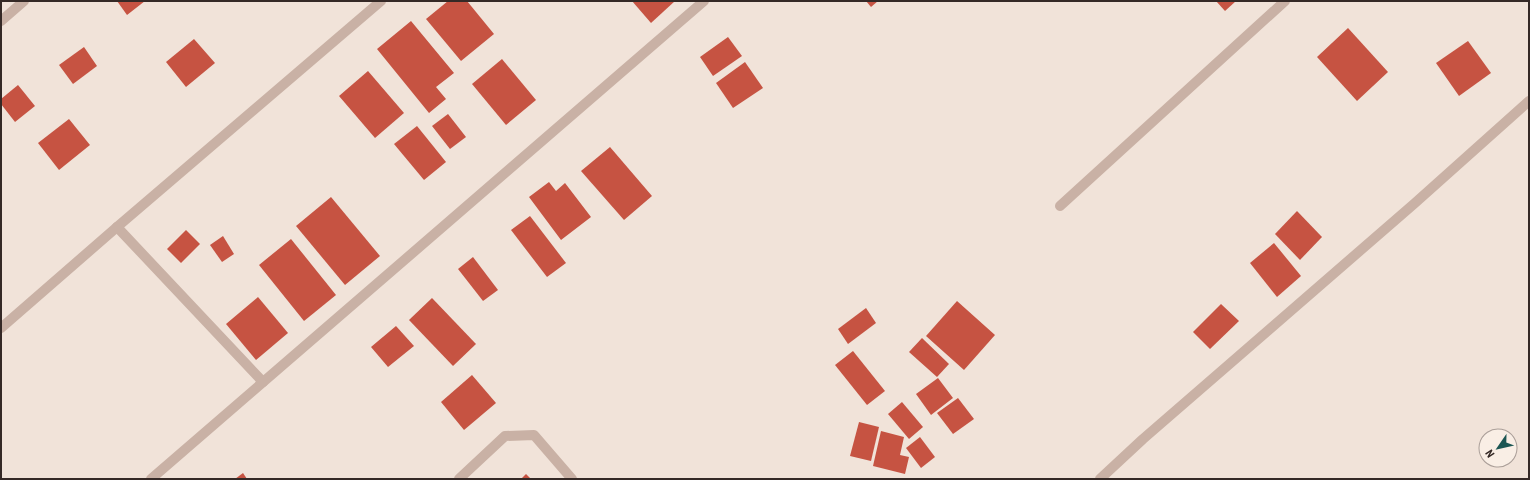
<svg xmlns="http://www.w3.org/2000/svg" width="1530" height="480" font-family="'Roboto Condensed',sans-serif">
	<rect width="100%" height="100%" fill="#f1e3d9"/>
	<g fill="#c65342">
		<path d="M117 1H145L127 15Z"/>
		<path d="M448 1H467L494 34 461 61 426 19Z"/>
		<path d="M632 1H675L651 23Z"/>
		<path d="M866 1H878L871 7Z"/>
		<path d="M1216 1H1236L1225 11Z"/>
		<path d="M411 21 454 73 436 87 446 99 429 113 377 49Z"/>
		<path d="M1348 28 1388 72 1357 101 1317 57Z"/>
		<path d="M728 37 742 56 713 76 700 57Z"/>
		<path d="M194 39 215 63 186 87 166 62Z"/>
		<path d="M1468 41 1491 73 1459 96 1436 63Z"/>
		<path d="M84 47 97 66 73 84 59 65Z"/>
		<path d="M502 59 536 100 506 125 472 84Z"/>
		<path d="M745 62 763 88 733 108 716 83Z"/>
		<path d="M368 71 404 113 375 138 339 96Z"/>
		<path d="M18 85 35 106 15 122 1 104V99Z"/>
		<path d="M448 114 466 137 450 149 432 126Z"/>
		<path d="M69 119 90 145 59 170 38 143Z"/>
		<path d="M417 126 446 162 424 180 394 144Z"/>
		<path d="M610 147 652 196 624 220 581 171Z"/>
		<path d="M549 182 556 191 565 183 591 217 561 240 529 197Z"/>
		<path d="M331 197 380 256 345 285 296 226Z"/>
		<path d="M1297 211 1322 237 1300 260 1275 234Z"/>
		<path d="M530 216 566 263 547 277 511 230Z"/>
		<path d="M186 230 200 244 181 263 167 249Z"/>
		<path d="M223 236 234 254 222 262 210 245Z"/>
		<path d="M291 239 336 295 304 321 259 265Z"/>
		<path d="M1274 243 1301 276 1277 297 1250 263Z"/>
		<path d="M473 257 498 290 483 301 458 269Z"/>
		<path d="M258 297 288 333 256 360 226 324Z"/>
		<path d="M432 298 476 344 453 366 409 320Z"/>
		<path d="M957 301 995 335 964 370 926 336Z"/>
		<path d="M1221 304 1239 321 1210 349 1193 332Z"/>
		<path d="M866 308 876 323 848 344 838 329Z"/>
		<path d="M396 326 414 346 388 367 371 347Z"/>
		<path d="M922 338 949 364 937 377 909 352Z"/>
		<path d="M853 351 885 391 867 405 835 365Z"/>
		<path d="M472 375 496 403 464 430 441 402Z"/>
		<path d="M938 378 953 398 931 415 916 394Z"/>
		<path d="M958 398 974 419 953 434 937 413Z"/>
		<path d="M902 402 923 427 909 439 888 414Z"/>
		<path d="M859 422 879 427 871 461 850 456Z"/>
		<path d="M881 431 904 437 900 455 909 457 905 474 873 466Z"/>
		<path d="M920 437 935 457 921 468 906 448Z"/>
		<path d="M243 473 247 479H235Z"/>
		<path d="M526 474 531 479H521Z"/>
	</g>
	<g fill="none" stroke-linecap="round" stroke-linejoin="round">
		<g stroke="#c9b1a5" stroke-width="10">
			<path d="M1 21 24 1"/>
			<path d="M1060 206 1285 1"/>
			<path d="M117 227 263 382"/>
			<path d="M1 328 117 227 381 1"/>
			<path d="M151 479 704 1"/>
			<path d="M459 479 505 436 534 435 572 479"/>
			<path d="M1100 479 1143 439 1415 203 1529 101"/>
		</g>
	</g>
	<rect width="1530" height="480" fill="none" stroke="#352926" stroke-width="4"/>
	<g transform="translate(1498 448) rotate(236)"><circle r="19" fill="#f9eee5" stroke="#ab9f99"/>
	<path d="M0-3L7 15L0 10L-7 15Z" fill="#1c5653"/>
	<text y="-6" font-size="11" font-weight="bold" text-anchor="middle" fill="#352926">N</text>
	</g>
</svg>
